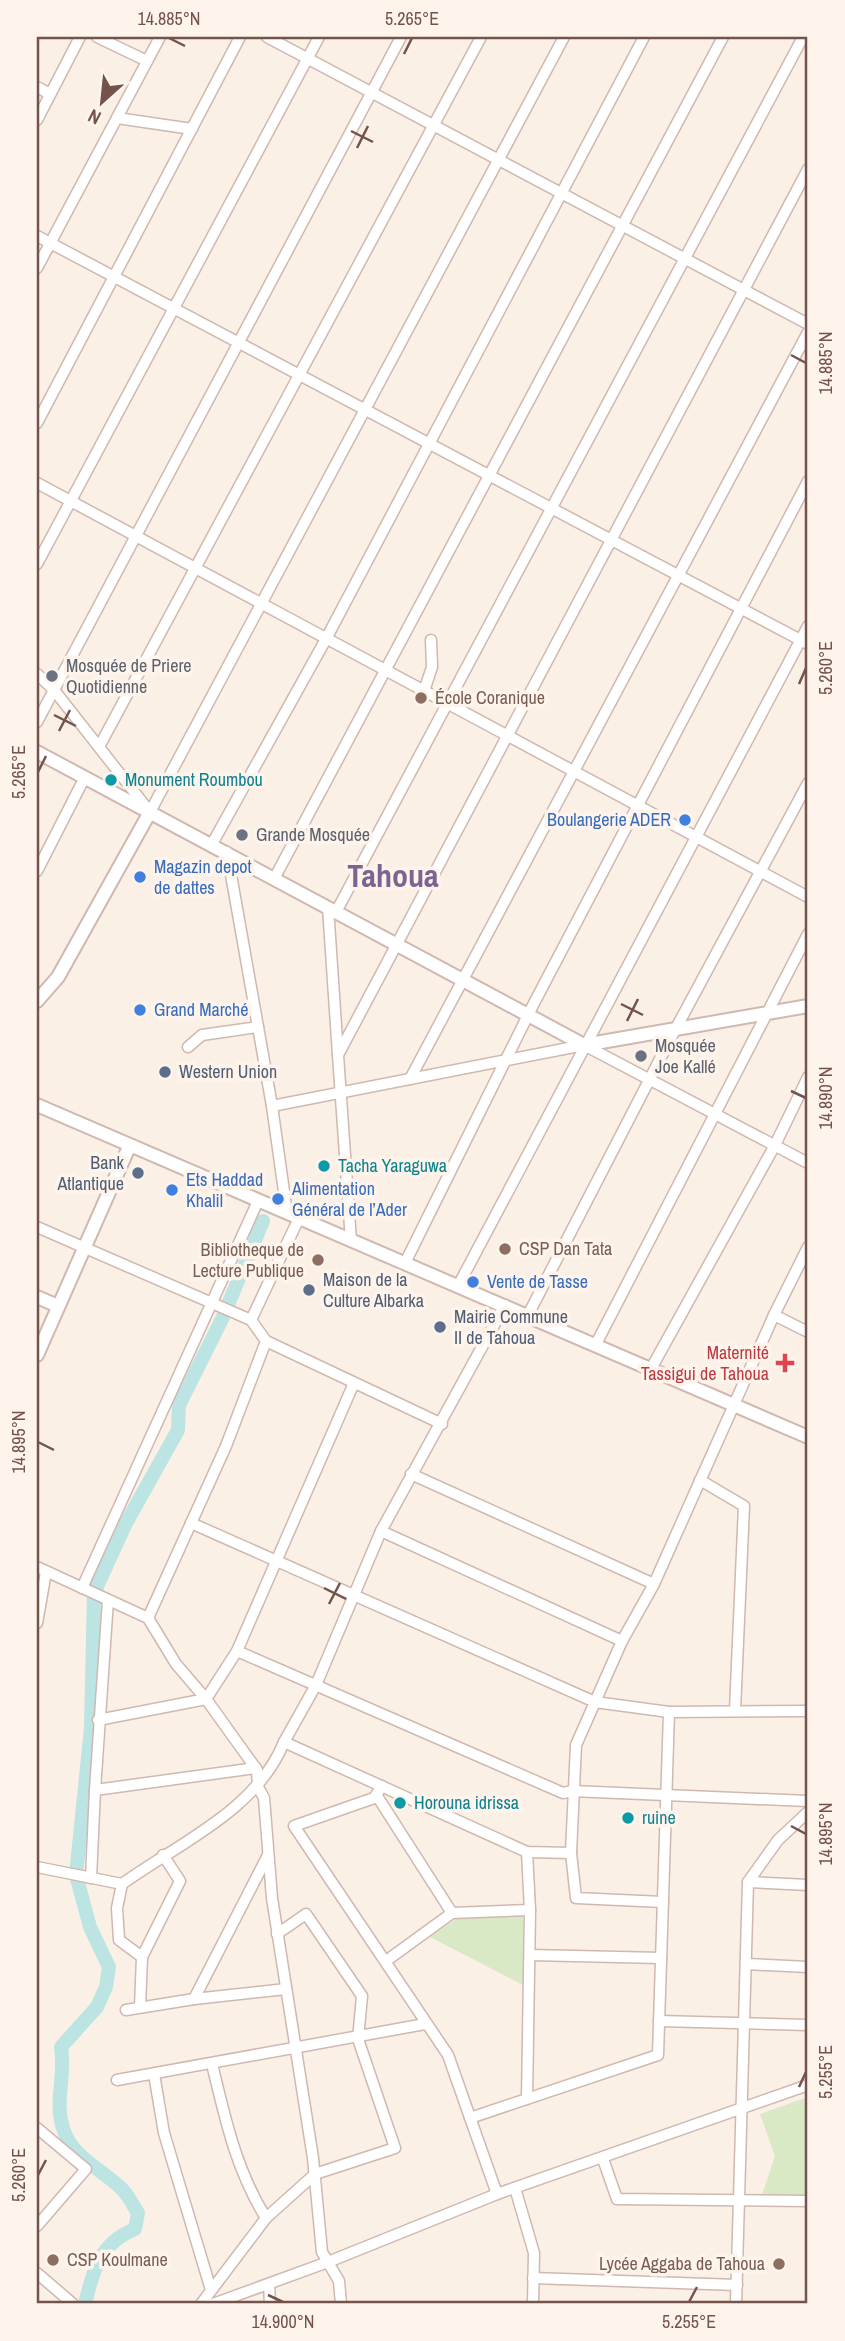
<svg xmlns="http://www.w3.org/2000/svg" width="845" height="2341" font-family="'Archivo Narrow',sans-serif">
	<rect width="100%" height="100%" fill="#fbf0e6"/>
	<g fill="#d9e9c5">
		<path d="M523 1916V1985L430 1937 459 1917Z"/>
		<path d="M808 2097V2195H762L775 2156 760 2114Z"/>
	</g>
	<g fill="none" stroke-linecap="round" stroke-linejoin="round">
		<path stroke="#bbe4e3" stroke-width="14" d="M85 2304C93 2270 100 2243 135 2229L138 2213C133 2205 129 2197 123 2190 103 2170 71 2157 63 2128 54 2100 66 2078 61 2047L97 2007 106 1987 109 1967 90 1927 76 1875 91 1728 94 1593 125 1525 178 1430 179 1405 222 1319 263 1221"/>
		<g stroke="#cfb8b0" stroke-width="13">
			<g id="minor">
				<path d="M97 37 147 61"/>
				<path d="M267 37 808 324"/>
				<path d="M37 87 50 94"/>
				<path d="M117 118 192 129"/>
				<path d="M37 120 80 37"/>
				<path d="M37 236 808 644"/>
				<path d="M37 268 160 37"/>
				<path d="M37 423 240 37"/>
				<path d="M37 483 808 897"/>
				<path d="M37 564 319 37"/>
				<path d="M37 674 54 690 150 812 564 37"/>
				<path d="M424 691 432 667 431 640"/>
				<path d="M37 722 401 37"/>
				<path d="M99 747 481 37"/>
				<path d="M212 844 326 639 644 37"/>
				<path d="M227 852 272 1106 287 1213"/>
				<path d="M37 871 85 777"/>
				<path d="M274 879 723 37"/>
				<path d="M328 907 338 1055"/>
				<path d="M336 912 803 37"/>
				<path d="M188 1047 202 1035 258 1027"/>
				<path d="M410 1079 808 332"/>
				<path d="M272 1106 584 1045 808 1163"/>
				<path d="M37 1227 251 1320 266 1341 226 1446 148 1618 176 1664 206 1699 257 1770 258 1787 264 1798 272 1898 313 2158 322 2252 339 2281 341 2304"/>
				<path d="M351 1241 338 1055 808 169"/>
				<path d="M405 1263 532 1007 808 481"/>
				<path d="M458 1286 808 626"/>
				<path d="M528 1315 675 1030 808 783"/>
				<path d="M774 1315 808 1332"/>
				<path d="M251 1320 299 1218"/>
				<path d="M266 1341 442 1424"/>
				<path d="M596 1344 808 934"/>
				<path d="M652 1367 775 1145 808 1077"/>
				<path d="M411 1474 654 1584"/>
				<path d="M700 1480 744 1506 735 1710"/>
				<path d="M191 1523 595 1702 669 1712 808 1711"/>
				<path d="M381 1531 622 1641"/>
				<path d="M37 1567 148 1618"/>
				<path d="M82 1588 258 1201"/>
				<path d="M37 1623 46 1572"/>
				<path d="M237 1651 563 1793 572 1791 808 1801"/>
				<path d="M98 1720 206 1699 237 1651 354 1383"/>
				<path d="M284 1742 316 1685 381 1531 505 1305"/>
				<path d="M382 1786 374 1798 294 1826 448 2055 497 2194"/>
				<path d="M95 1790 108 1600"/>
				<path d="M377 1796 452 1913"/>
				<path d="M527 1852 530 1910 527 2099"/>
				<path d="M571 1853 576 1898 663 1902"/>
				<path d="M37 1867 122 1884C179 1843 257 1810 284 1742L527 1852 571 1853 576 1745 622 1641 654 1584 774 1315 808 1247"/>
				<path d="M91 1878 95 1790 256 1768"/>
				<path d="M748 1882 808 1885"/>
				<path d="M122 1884 117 1908 119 1940 142 1957"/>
				<path d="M530 1955 661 1958"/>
				<path d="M386 1961 452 1913 530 1910"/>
				<path d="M746 1964 808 1967"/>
				<path d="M194 1999 286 1989"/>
				<path d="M140 2007 142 1957 180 1881 163 1855"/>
				<path d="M126 2010 194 1999 268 1855"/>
				<path d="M659 2021 808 2025"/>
				<path d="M212 2064C225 2118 236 2170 266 2218"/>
				<path d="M154 2074 164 2133 211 2290"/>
				<path d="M117 2080 425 2024"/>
				<path d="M470 2118 658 2055 669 1712"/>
				<path d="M37 2128 86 2169 37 2226"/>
				<path d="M603 2159 617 2199 808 2201"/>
				<path d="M515 2188 534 2253 533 2304"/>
				<path d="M37 2273 73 2304"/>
				<path d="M533 2278 737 2285"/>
				<path d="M269 2284 270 2304"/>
				<path d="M201 2304 266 2218 315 2174 395 2148 358 2039 362 1996 306 1914 277 1934"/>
				<path d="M213 2304 328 2262 497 2194 808 2085"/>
				<path d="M736 2304 748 1882 778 1840 808 1812"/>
			</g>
		</g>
		<g stroke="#cfb8b0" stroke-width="16">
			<g id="tertiary">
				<path d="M37 752 584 1045 808 1006"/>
				<path d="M37 1001 58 977 150 812"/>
				<path d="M37 1105 808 1437"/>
				<path d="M37 1297 58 1306"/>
				<path d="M37 1355 129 1147"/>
			</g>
		</g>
		<use href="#minor" stroke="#fff" stroke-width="10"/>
		<use href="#tertiary" stroke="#fff" stroke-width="12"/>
	</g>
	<path fill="none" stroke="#74534c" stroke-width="2.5" d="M169 38 185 46M404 54 412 38M351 131 373 142M357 148 368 126M791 355 806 363M799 684 806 668M54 715 76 726M59 731 70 710M38 772 46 756M621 1004 643 1015M627 1021 638 999M791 1091 806 1098M38 1442 54 1450M324 1588 346 1599M329 1604 340 1583M791 1826 806 1834M799 2087 806 2072M38 2175 46 2160M268 2295 283 2302M689 2302 697 2287"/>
	<g fill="#6b7280" stroke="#fef4ec" stroke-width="2.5">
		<circle cx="52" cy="676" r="7"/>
		<circle cx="242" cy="835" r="7"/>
		<circle cx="641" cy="1056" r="7"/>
	</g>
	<g fill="#8d6e63" stroke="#fef4ec" stroke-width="2.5">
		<circle cx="421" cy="698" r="7"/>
		<circle cx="505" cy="1249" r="7"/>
		<circle cx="318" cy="1260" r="7"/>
		<circle cx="53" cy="2260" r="7"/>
		<circle cx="779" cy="2264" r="7"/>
	</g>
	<g fill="#0f9aa8" stroke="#fef4ec" stroke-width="2.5">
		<circle cx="111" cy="780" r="7"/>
		<circle cx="324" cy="1166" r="7"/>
		<circle cx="400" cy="1803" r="7"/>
		<circle cx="628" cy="1818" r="7"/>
	</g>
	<g fill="#3f7fe0" stroke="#fef4ec" stroke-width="2.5">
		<circle cx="685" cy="820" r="7"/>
		<circle cx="140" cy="877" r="7"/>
		<circle cx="140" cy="1010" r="7"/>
		<circle cx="172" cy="1190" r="7"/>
		<circle cx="278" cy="1199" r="7"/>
		<circle cx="473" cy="1282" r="7"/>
	</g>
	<g fill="#5c6f8a" stroke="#fef4ec" stroke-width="2.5">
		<circle cx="165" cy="1072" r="7"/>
		<circle cx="138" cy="1173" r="7"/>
		<circle cx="309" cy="1290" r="7"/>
		<circle cx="440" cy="1327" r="7"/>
	</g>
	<path fill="#e0444e" stroke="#fef4ec" stroke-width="2.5" d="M781.5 1352.5h7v7h7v7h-7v7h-7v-7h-7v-7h7z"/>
	<g text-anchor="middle" stroke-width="7" stroke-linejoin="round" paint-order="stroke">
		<g font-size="18" fill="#5b616d" stroke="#fef4ec" text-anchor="start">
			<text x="66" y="672">Mosquée de Priere<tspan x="66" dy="21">Quotidienne</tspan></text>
			<text x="256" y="841">Grande Mosquée</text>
			<text x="655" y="1052">Mosquée<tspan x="655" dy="21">Joe Kallé</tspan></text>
		</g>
		<g font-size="18" fill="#785e54" stroke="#fef4ec" text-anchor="start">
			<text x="435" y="704">École Coranique</text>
			<text x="519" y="1255">CSP Dan Tata</text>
			<text x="304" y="1256" text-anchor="end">Bibliotheque de<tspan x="304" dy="21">Lecture Publique</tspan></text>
			<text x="67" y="2266">CSP Koulmane</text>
			<text x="765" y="2270" text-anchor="end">Lycée Aggaba de Tahoua</text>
		</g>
		<g font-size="18" fill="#0d838f" stroke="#fef4ec" text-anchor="start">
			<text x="125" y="786">Monument Roumbou</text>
			<text x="338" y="1172">Tacha Yaraguwa</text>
			<text x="414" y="1809">Horouna idrissa</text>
			<text x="642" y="1824">ruine</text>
		</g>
		<g font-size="18" fill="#366cbe" stroke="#fef4ec" text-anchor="start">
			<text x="671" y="826" text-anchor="end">Boulangerie ADER</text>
			<text x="154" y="873">Magazin depot<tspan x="154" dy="21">de dattes</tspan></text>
			<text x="154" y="1016">Grand Marché</text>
			<text x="186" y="1186">Ets Haddad<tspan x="186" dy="21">Khalil</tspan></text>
			<text x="292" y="1195">Alimentation<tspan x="292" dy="21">Général de l’Ader</tspan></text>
			<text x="487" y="1288">Vente de Tasse</text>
		</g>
		<g font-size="18" fill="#4e5e75" stroke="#fef4ec" text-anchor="start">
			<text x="179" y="1078">Western Union</text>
			<text x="124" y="1169" text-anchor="end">Bank<tspan x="124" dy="21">Atlantique</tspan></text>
			<text x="323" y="1286">Maison de la<tspan x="323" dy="21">Culture Albarka</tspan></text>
			<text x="454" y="1323">Mairie Commune<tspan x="454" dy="21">II de Tahoua</tspan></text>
		</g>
		<g font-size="18" fill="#be3a42" stroke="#fef4ec" text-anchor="end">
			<text x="769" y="1359">Maternité<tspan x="769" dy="21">Tassigui de Tahoua</tspan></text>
		</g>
		<g font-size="32" font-weight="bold" fill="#7a6490" stroke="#fef4ec">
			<text x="393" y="887">Tahoua</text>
		</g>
	</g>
	<rect width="845" height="2341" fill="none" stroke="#fef4ec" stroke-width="77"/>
	<g transform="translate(102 102) rotate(207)" stroke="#fef4ec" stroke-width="5" paint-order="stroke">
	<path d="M0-5L12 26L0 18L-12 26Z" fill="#74534c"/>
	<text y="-10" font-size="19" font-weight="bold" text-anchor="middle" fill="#74534c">N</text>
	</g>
	<rect x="38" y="38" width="768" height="2264" fill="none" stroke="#74534c" stroke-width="2.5"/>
	<g font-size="18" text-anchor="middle" fill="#74534c">
		<text x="169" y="25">14.885°N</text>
		<text x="412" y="25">5.265°E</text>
		<text transform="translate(826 363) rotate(-90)" y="6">14.885°N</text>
		<text transform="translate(826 668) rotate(-90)" y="6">5.260°E</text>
		<text transform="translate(19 772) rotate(-90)" y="6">5.265°E</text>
		<text transform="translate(826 1098) rotate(-90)" y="6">14.890°N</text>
		<text transform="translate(19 1442) rotate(-90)" y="6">14.895°N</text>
		<text transform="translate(826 1834) rotate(-90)" y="6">14.895°N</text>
		<text transform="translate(826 2072) rotate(-90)" y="6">5.255°E</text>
		<text transform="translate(19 2175) rotate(-90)" y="6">5.260°E</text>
		<text x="283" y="2328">14.900°N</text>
		<text x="689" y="2328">5.255°E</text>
	</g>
</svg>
